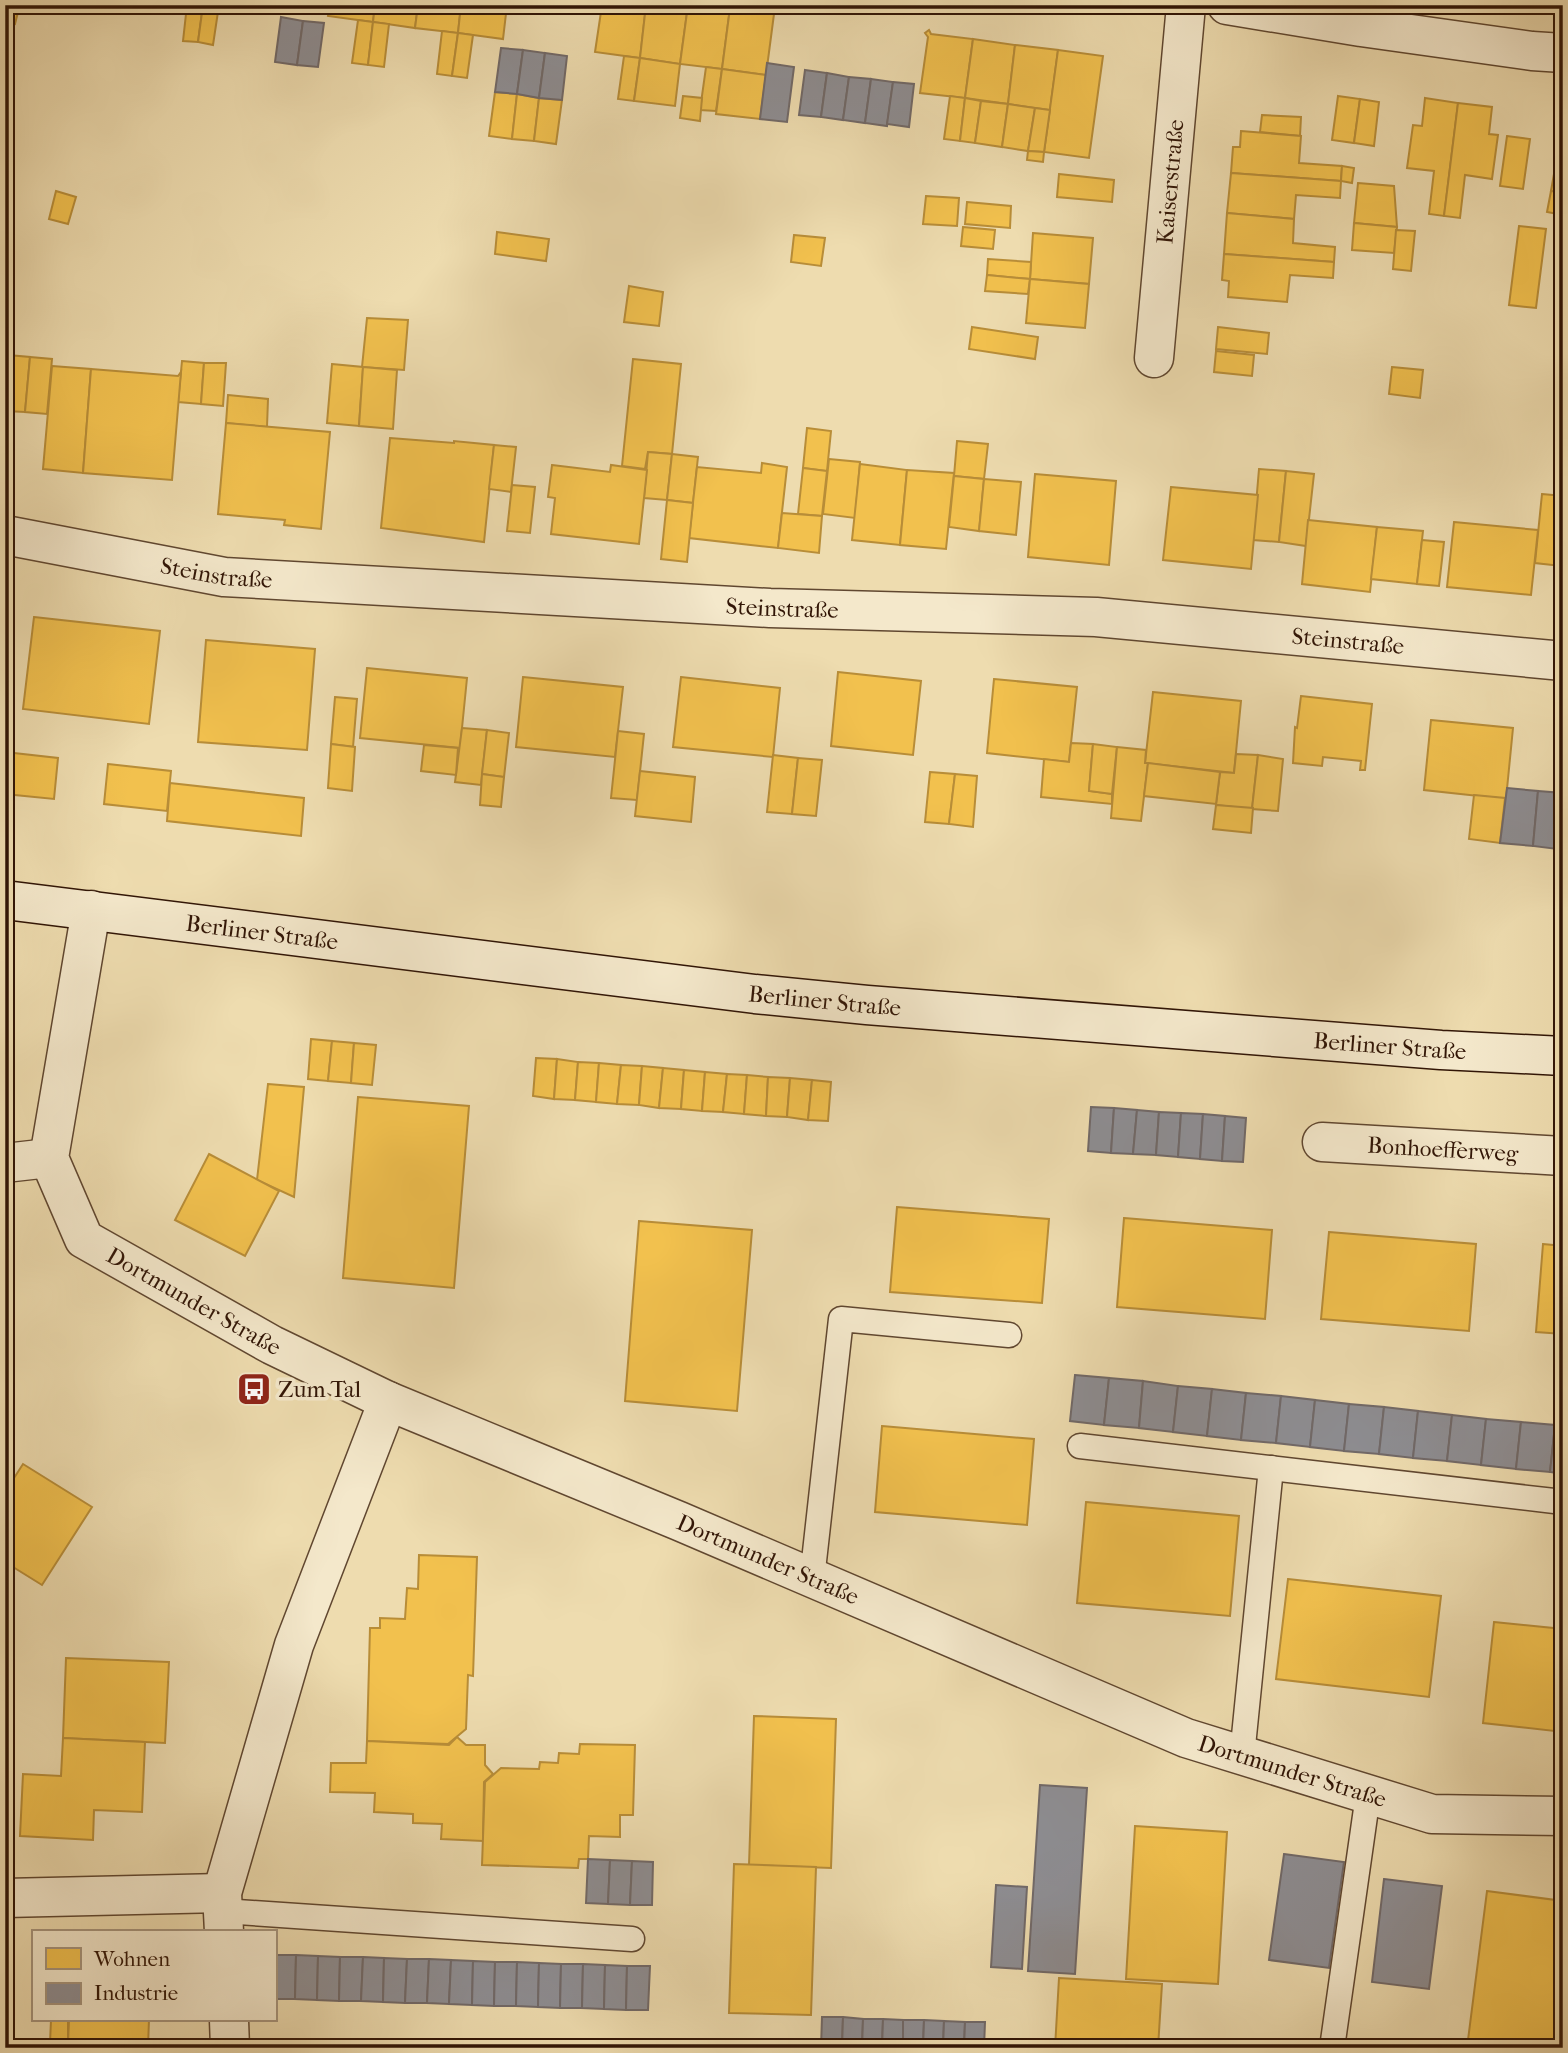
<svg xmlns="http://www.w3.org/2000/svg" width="1568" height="2053" font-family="'IM FELL French Canon',serif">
	<rect width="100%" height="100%" fill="#eedcaf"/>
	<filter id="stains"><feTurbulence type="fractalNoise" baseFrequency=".00286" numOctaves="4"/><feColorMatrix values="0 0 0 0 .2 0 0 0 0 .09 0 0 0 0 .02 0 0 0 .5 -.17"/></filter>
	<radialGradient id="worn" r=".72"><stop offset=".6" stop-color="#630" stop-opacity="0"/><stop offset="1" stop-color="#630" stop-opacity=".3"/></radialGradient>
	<g fill="#f2c14e" stroke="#b88d38" stroke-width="2">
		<path d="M5 5 19 8 15 24 5 21Z"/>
		<path d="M20 5H39L37 13 19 8Z"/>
		<path d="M187 5H203L198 42 183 41Z"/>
		<path d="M203 5H219L213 45 198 42Z"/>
		<path d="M330 5H375L373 22 328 16Z"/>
		<path d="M375 5H418L415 28 373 22Z"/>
		<path d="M418 5H461L458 33 415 28Z"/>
		<path d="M461 5H507L503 39 458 33Z"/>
		<path d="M602 5H646L640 58 595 52Z"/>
		<path d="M646 5H688L680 64 640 58Z"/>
		<path d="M688 5 730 8 722 69 680 64Z"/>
		<path d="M730 8 774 14 766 75 722 69Z"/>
		<path d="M358 20 373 22 368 65 352 63Z"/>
		<path d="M373 22 389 24 384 67 368 65Z"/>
		<path d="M929 30 931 34 973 39 965 98 920 93 928 37 925 33Z"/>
		<path d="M442 31 458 33 452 76 437 74Z"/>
		<path d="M458 33 473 35 467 78 452 76Z"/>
		<path d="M973 39 1015 45 1008 104 965 98Z"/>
		<path d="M1015 45 1058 50 1050 110 1008 104Z"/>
		<path d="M1058 50 1103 56 1089 158 1044 152Z"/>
		<path d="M624 56 640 58 634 101 618 99Z"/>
		<path d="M640 58 680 64 675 106 634 101Z"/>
		<path d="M706 67 722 69 716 111 700 110Z"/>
		<path d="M722 69 766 75 760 119 716 114Z"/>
		<path d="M495 92 517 94 512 139 489 136Z"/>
		<path d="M517 94 539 98 534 141 512 139Z"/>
		<path d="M683 96 702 98 700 121 680 118Z"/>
		<path d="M950 96 965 98 960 141 944 139Z"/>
		<path d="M1338 96 1360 99 1354 143 1332 140Z"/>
		<path d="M539 98 562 100 556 144 534 141Z"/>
		<path d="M965 98 981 101 975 143 960 141Z"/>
		<path d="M1425 98 1458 103 1444 216 1429 214 1434 171 1407 168 1413 125 1422 126Z"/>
		<path d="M1360 99 1379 102 1374 146 1354 143Z"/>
		<path d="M981 101 1008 104 1002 147 975 143Z"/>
		<path d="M1458 103 1492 107 1489 134 1498 135 1492 179 1465 175 1460 218 1444 216Z"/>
		<path d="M1008 104 1035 108 1028 151 1002 147Z"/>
		<path d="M1035 108 1050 110 1044 152 1028 151Z"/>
		<path d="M1262 115 1301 117 1300 136 1260 132Z"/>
		<path d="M1563 123V193L1551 191Z"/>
		<path d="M1241 131 1301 136 1299 163 1342 166 1341 181 1231 173 1233 147H1240Z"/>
		<path d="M1507 136 1530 139 1523 189 1500 186Z"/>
		<path d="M1028 151 1044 152 1043 162 1027 160Z"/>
		<path d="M1342 166 1354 168 1352 183 1341 181Z"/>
		<path d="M1231 173 1341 181 1340 198 1296 195 1294 219 1227 213Z"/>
		<path d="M1059 174 1114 180 1112 202 1057 197Z"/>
		<path d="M1358 183 1394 186 1397 227 1354 223Z"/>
		<path d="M56 191 76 197 68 224 49 219Z"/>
		<path d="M1551 191 1563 193V215L1547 212Z"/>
		<path d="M926 196 959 198 957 226 923 224Z"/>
		<path d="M967 202 1011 206 1010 228 965 224Z"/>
		<path d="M1227 213 1294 219 1293 243 1335 247 1334 262 1224 254Z"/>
		<path d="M1354 223 1397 227 1394 253 1352 250Z"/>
		<path d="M1519 226 1546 229 1536 308 1509 305Z"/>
		<path d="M963 227 995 230 993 249 961 246Z"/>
		<path d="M1396 230 1415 231 1411 271 1393 269Z"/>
		<path d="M497 232 549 239 546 261 495 254Z"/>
		<path d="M1033 233 1093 238 1089 284 1030 279Z"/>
		<path d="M794 235 825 238 821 266 791 262Z"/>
		<path d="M1224 254 1334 262 1333 278 1290 275 1287 302 1228 297 1229 281 1222 280Z"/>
		<path d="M988 259 1031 262 1030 279 987 275Z"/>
		<path d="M987 275 1030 279 1028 294 985 291Z"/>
		<path d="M1030 279 1089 284 1085 328 1026 323Z"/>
		<path d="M629 286 663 292 659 326 624 322Z"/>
		<path d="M367 318 408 320 404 370 362 367Z"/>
		<path d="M972 327 1038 337 1035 359 969 349Z"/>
		<path d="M1218 327 1269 333 1267 354 1216 349Z"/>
		<path d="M1216 351 1254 355 1252 376 1214 372Z"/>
		<path d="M8 355 30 357 25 412 5 411Z"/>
		<path d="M30 357 52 359 47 414 25 412Z"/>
		<path d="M633 359 681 364 672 454 648 452 645 469 622 466Z"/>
		<path d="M182 361 204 363 201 404 178 402Z"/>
		<path d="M204 363H226L223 406 201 404Z"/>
		<path d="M332 364 363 367 359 426 327 423Z"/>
		<path d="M52 366 91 369 83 473 43 469Z"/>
		<path d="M363 367 397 370 393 429 359 426Z"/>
		<path d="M1392 367 1423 370 1420 398 1389 394Z"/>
		<path d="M91 369 178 376 181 372 172 480 83 473Z"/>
		<path d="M228 395 268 399 267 427 226 423Z"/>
		<path d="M226 423 330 432 321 529 284 525 285 520 218 514Z"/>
		<path d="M807 428 831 431 827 471 803 468Z"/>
		<path d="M390 438 454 443V441L494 445 484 542 381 528Z"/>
		<path d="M957 441 988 444 984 479 954 476Z"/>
		<path d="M494 445 516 447 511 492 489 489Z"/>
		<path d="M648 452 672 454 667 500 644 498Z"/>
		<path d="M672 454 698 457 693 503 667 500Z"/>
		<path d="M829 459 860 462 855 518 823 514Z"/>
		<path d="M762 463 787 467 778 548 689 538 697 467 761 473Z"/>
		<path d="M860 464 907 470 900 545 852 540Z"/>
		<path d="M552 465 610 472 611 465 647 470 639 544 551 534 555 498 548 497Z"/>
		<path d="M803 468 827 471 822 516 798 514Z"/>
		<path d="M1259 469 1286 471 1279 542 1253 540Z"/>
		<path d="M907 470 954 473 946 549 900 545Z"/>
		<path d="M1286 471 1314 474 1306 546 1279 542Z"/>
		<path d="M1035 474 1116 481 1109 565 1028 557Z"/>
		<path d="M954 476 984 479 979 531 949 527Z"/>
		<path d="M984 479 1021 482 1016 535 979 531Z"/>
		<path d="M512 485 535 487 530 533 507 531Z"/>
		<path d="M1171 487 1258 495 1251 569 1163 560Z"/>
		<path d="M1542 494 1563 496 1561 566 1535 563Z"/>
		<path d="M667 500 693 503 687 562 661 559Z"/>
		<path d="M782 513 822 516 819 553 778 548Z"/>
		<path d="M1308 520 1377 527 1370 592 1302 584Z"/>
		<path d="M1454 522 1538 530 1531 595 1447 587Z"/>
		<path d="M1377 527 1423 531 1417 584 1371 579Z"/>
		<path d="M1422 540 1444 542 1439 586 1417 584Z"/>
		<path d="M34 617 160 631 149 724 23 709Z"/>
		<path d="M206 640 315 649 307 750 198 742Z"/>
		<path d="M367 668 467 678 460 748 360 738Z"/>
		<path d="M838 672 921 681 913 755 831 746Z"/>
		<path d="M523 677 623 687 615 757 516 747Z"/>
		<path d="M681 677 780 688 773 757 673 747Z"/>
		<path d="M994 679 1077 687 1069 762 987 753Z"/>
		<path d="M1153 692 1241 701 1234 773 1145 763Z"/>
		<path d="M1301 696 1372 704 1365 770H1360L1361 761 1323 757 1322 766 1293 763 1295 727 1297 728Z"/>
		<path d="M335 697 357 699 353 747 331 744Z"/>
		<path d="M1431 720 1513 728 1506 799 1424 790Z"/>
		<path d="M462 728 487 730 481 785 455 782Z"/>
		<path d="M487 730 509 733 504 777 482 774Z"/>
		<path d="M618 731 644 734 637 800 611 798Z"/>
		<path d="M1071 743 1093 744 1089 791 1112 794V804L1041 797 1044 759 1069 762Z"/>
		<path d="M331 744 355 747 352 791 328 788Z"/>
		<path d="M1093 744 1117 747 1112 794 1089 791Z"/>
		<path d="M424 745 458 748 456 775 421 771Z"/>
		<path d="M1117 747 1146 750 1145 763H1148L1141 821 1111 818Z"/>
		<path d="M5 752 58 758 54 799 5 794Z"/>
		<path d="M1236 754 1258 755 1252 809 1216 805 1220 772 1234 773Z"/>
		<path d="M773 755 798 758 792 814 767 812Z"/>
		<path d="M1258 755 1283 759 1278 811 1252 809Z"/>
		<path d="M798 758 822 760 816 816 792 814Z"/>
		<path d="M1148 763 1220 772 1216 804 1144 796Z"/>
		<path d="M108 764 171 771 167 811 104 804Z"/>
		<path d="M640 771 695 777 691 822 635 816Z"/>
		<path d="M930 772 955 774 949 824 925 822Z"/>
		<path d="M482 774 504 777 501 807 480 805Z"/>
		<path d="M955 774 977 776 973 827 949 824Z"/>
		<path d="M170 783 304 798 301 836 167 821Z"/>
		<path d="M1474 795 1505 798 1500 843 1469 839Z"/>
		<path d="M1216 805 1253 808 1251 833 1213 829Z"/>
		<path d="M311 1039 332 1041 328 1081 308 1079Z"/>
		<path d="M332 1041 354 1043 351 1083 328 1081Z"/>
		<path d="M354 1043 376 1045 372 1085 351 1083Z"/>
		<path d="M536 1058 557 1059 554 1099 533 1096Z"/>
		<path d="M557 1059 578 1062 575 1100 554 1099Z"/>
		<path d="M578 1062 599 1063 596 1102 575 1100Z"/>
		<path d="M599 1063 621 1065 617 1104 596 1102Z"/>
		<path d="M621 1065 642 1066 639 1105 617 1104Z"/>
		<path d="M642 1066 663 1068 659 1108 639 1105Z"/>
		<path d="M663 1068 684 1070 681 1109 659 1108Z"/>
		<path d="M684 1070 705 1072 702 1111 681 1109Z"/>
		<path d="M705 1072 727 1074 723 1112 702 1111Z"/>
		<path d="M727 1074 747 1075 744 1114 723 1112Z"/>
		<path d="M747 1075 768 1077 766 1116 744 1114Z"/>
		<path d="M768 1077 790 1078 787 1117 766 1116Z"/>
		<path d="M790 1078 812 1080 808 1120 787 1117Z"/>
		<path d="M812 1080 831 1082 828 1121 808 1120Z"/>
		<path d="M268 1084 304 1087 294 1197 257 1180Z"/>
		<path d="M358 1097 469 1106 454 1288 343 1278Z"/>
		<path d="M209 1154 279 1191 245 1256 175 1220Z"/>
		<path d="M897 1207 1049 1219 1042 1303 890 1292Z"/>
		<path d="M1124 1218 1272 1230 1265 1319 1117 1307Z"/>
		<path d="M639 1221 752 1230 737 1411 625 1401Z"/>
		<path d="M1329 1232 1476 1244 1469 1331 1321 1319Z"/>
		<path d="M1543 1244 1563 1246V1334L1536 1332Z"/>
		<path d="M882 1426 1034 1439 1027 1525 875 1512Z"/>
		<path d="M23 1464 92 1507 42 1585 5 1562V1492Z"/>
		<path d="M1086 1502 1239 1516 1230 1616 1077 1603Z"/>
		<path d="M419 1555 477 1557 473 1676 468 1675 466 1729 448 1744 367 1741 370 1628H380V1618L405 1619 407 1588 418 1589Z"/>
		<path d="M1288 1579 1441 1596 1429 1697 1276 1679Z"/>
		<path d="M1494 1622 1563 1629V1732L1483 1723Z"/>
		<path d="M66 1658 169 1662 165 1743 63 1738Z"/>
		<path d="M754 1716 836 1719 831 1868 749 1865Z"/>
		<path d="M457 1737 466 1745H485V1765L493 1774 484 1782 483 1841 441 1839 442 1824 413 1823V1814L374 1812 375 1793 330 1792 331 1763H366L367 1741 449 1745Z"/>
		<path d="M63 1738 145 1742 142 1812 94 1810 93 1840 20 1836 23 1774 61 1776Z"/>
		<path d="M580 1744 635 1745 633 1815H620V1837L589 1836 588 1859H579L578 1868 482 1865 485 1782 501 1768 539 1769 540 1762 558 1763 559 1753 579 1754Z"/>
		<path d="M1135 1826 1227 1832 1218 1984 1126 1979Z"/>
		<path d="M734 1864 816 1867 811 2015 729 2013Z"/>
		<path d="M1487 1891 1563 1901V2048H1531L1468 2040Z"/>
		<path d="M5 1974H8L7 2048H5Z"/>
		<path d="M1059 1978 1162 1984 1158 2048H1055Z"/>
		<path d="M51 2020H68V2044L50 2043Z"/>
		<path d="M69 2020H149L148 2047 68 2044Z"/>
	</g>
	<g fill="#8d8d92" stroke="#716968" stroke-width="2">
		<path d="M281 17 303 21 297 65 275 62Z"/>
		<path d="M303 21 324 23 318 67 297 65Z"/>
		<path d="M501 48 523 50 517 94 495 92Z"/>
		<path d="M523 50 545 53 539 98 517 94Z"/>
		<path d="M545 53 567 56 562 100 539 98Z"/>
		<path d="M767 63 794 67 787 122 760 119Z"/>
		<path d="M805 70 827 73 821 117 799 115Z"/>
		<path d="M827 73 849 77 843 120 821 117Z"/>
		<path d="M849 77 871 79 865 123 843 120Z"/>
		<path d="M871 79 893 82 887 126 865 123Z"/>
		<path d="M893 82 914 84 909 127 887 124Z"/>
		<path d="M1507 788 1538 791 1533 846 1500 843Z"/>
		<path d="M1538 791 1563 793 1557 849 1533 846Z"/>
		<path d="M1091 1107 1114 1108 1111 1153 1088 1151Z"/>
		<path d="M1114 1108 1137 1110 1133 1154 1111 1153Z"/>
		<path d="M1137 1110 1159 1112 1156 1155 1133 1154Z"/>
		<path d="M1159 1112 1181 1113 1178 1157 1156 1155Z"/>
		<path d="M1181 1113 1203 1114 1200 1159 1178 1157Z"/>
		<path d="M1203 1114 1225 1116 1222 1161 1200 1159Z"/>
		<path d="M1225 1116 1246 1118 1243 1162 1222 1161Z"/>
		<path d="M1075 1375 1109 1378 1104 1425 1070 1421Z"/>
		<path d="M1109 1378 1143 1381 1139 1428 1104 1425Z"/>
		<path d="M1143 1381 1178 1386 1173 1432 1139 1428Z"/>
		<path d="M1178 1386 1212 1389 1207 1436 1173 1432Z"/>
		<path d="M1212 1389 1246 1393 1241 1440 1207 1436Z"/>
		<path d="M1246 1393 1281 1396 1276 1443 1241 1440Z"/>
		<path d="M1281 1396 1315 1400 1310 1447 1276 1443Z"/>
		<path d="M1315 1400 1349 1404 1344 1451 1310 1447Z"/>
		<path d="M1349 1404 1384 1407 1379 1454 1344 1451Z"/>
		<path d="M1384 1407 1418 1411 1413 1458 1379 1454Z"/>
		<path d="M1418 1411 1452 1415 1447 1461 1413 1458Z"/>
		<path d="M1452 1415 1486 1419 1481 1465 1447 1461Z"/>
		<path d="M1486 1419 1521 1422 1516 1469 1481 1465Z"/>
		<path d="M1521 1422 1555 1425 1550 1472 1516 1469Z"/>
		<path d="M1555 1425 1563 1426V1474L1550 1472Z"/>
		<path d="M1040 1785 1087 1788 1075 1974 1028 1971Z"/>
		<path d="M1284 1854 1344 1862 1329 1968 1269 1960Z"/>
		<path d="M588 1859 610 1860 608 1904 586 1903Z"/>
		<path d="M610 1860 632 1861 630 1905 608 1904Z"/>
		<path d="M632 1861 653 1862 652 1905H630Z"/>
		<path d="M1384 1879 1442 1886 1429 1989 1372 1982Z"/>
		<path d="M996 1885 1027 1887 1022 1969 991 1967Z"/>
		<path d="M275 1955H296L295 1999H275Z"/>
		<path d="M296 1955 318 1956 317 2000 295 1999Z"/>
		<path d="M318 1956 340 1957 339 2001 317 2000Z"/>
		<path d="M340 1957H363L361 2001H339Z"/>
		<path d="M363 1957 384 1958 383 2002 361 2001Z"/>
		<path d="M384 1958 407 1959 405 2003 383 2002Z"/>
		<path d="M407 1959H429L427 2003H405Z"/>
		<path d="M429 1959 451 1960 449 2004 427 2003Z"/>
		<path d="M451 1960 473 1961 472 2005 449 2004Z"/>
		<path d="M473 1961 495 1962 494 2006 472 2005Z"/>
		<path d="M495 1962H517L516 2006H494Z"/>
		<path d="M517 1962 539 1963 538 2007 516 2006Z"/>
		<path d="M539 1963 561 1964 560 2008 538 2007Z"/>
		<path d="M561 1964H583L582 2008H560Z"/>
		<path d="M583 1964 605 1965 604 2009 582 2008Z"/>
		<path d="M605 1965 627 1966 626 2010 604 2009Z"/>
		<path d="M627 1966H650L648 2010H626Z"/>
		<path d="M822 2017H843L842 2048H821Z"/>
		<path d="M843 2017 863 2019 862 2048H842Z"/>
		<path d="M863 2019H883L882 2048H862Z"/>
		<path d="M883 2019 903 2020V2048H882Z"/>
		<path d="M903 2020H924L923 2048H903Z"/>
		<path d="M924 2020 944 2021 943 2048H923Z"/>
		<path d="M944 2021 965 2022 964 2048H943Z"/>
		<path d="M965 2022H985L984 2048H964Z"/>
	</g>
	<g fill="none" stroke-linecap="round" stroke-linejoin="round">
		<g stroke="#604730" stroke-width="27">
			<g id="service">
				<path d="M1080 1446 1563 1502"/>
				<path d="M812 1579 841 1319 1009 1335"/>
				<path d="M1242 1756 1271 1468"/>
				<path d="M223 1911 632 1939"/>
				<path d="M1332 2048 1368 1795"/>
			</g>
		</g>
		<g stroke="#604730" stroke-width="41">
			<g id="minor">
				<path d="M1227 5 1361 27 1532 51 1563 53"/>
				<path id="s1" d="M1154 358 1186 5"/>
				<path id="s2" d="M5 535 224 577 770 608 1096 617 1563 661"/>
				<path id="s3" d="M91 910 49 1158 84 1239 272 1345 388 1401 679 1521 1186 1738 1432 1814 1563 1816"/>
				<path id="s4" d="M1322 1142 1563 1156"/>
				<path d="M5 1163 49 1158"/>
				<path d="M5 1898 222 1893"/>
				<path d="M224 1932 222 1893 294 1645 388 1401"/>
				<path d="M229 2020 230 2048"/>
			</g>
		</g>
		<g stroke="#311506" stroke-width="41">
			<g id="secondary">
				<path id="s5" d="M5 900 755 994 867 1005 1441 1050 1563 1056"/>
			</g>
		</g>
		<use href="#service" stroke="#f4e8cb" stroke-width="24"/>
		<use href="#minor" stroke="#f4e8cb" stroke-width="38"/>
		<use href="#secondary" stroke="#f4e8cb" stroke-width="38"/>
	</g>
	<defs>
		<g id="bus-square" transform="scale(1.75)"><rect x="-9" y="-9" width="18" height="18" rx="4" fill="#8f2418" stroke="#f4e8cb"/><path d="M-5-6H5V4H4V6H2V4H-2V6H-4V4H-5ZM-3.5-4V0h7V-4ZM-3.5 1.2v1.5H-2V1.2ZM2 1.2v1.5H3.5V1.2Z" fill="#fff"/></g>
	</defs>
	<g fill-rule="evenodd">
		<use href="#bus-square" x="254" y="1389"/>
	</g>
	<g text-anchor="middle" stroke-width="7" stroke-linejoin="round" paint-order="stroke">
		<g font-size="23" fill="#311506" stroke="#f4e8cb">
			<text dy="8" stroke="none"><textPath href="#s1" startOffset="177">Kaiserstraße</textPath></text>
			<text dy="8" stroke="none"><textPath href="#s2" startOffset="215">Steinstraße</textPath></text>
			<text dy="8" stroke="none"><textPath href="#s2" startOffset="782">Steinstraße</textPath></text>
			<text dy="8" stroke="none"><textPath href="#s2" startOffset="1349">Steinstraße</textPath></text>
			<text dy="8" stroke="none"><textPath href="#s5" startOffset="259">Berliner Straße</textPath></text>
			<text dy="8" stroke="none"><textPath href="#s5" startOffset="826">Berliner Straße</textPath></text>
			<text dy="8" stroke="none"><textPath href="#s5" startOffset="1393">Berliner Straße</textPath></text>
			<text dy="8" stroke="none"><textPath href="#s4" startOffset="121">Bonhoefferweg</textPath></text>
			<text dy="8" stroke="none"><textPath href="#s3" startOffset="466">Dortmunder Straße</textPath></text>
			<text dy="8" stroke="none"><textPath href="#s3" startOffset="1096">Dortmunder Straße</textPath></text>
			<text dy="8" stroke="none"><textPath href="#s3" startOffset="1662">Dortmunder Straße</textPath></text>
		</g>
		<g font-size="23" fill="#311506" stroke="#f4e8cb" text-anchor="start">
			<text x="278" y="1397">Zum Tal</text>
		</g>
	</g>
	<rect width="1568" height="2053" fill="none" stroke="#eedcaf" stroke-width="28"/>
	<rect x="7" y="7" width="1554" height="2039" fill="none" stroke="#311506" stroke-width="3.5"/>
	<rect x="14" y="14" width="1540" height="2025" fill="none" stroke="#311506" stroke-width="2"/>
	<rect x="32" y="1930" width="245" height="91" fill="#f4e8cb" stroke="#a6947c" stroke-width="2"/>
	<rect x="46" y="1948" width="35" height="21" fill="#f2c14e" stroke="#a6947c" stroke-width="2"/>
	<text x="94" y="1966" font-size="21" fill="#311506">Wohnen</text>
	<rect x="46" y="1983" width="35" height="21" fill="#8d8d92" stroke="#a6947c" stroke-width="2"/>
	<text x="94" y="2000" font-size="21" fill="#311506">Industrie</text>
	<rect width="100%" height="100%" filter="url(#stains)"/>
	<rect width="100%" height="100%" fill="url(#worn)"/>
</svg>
